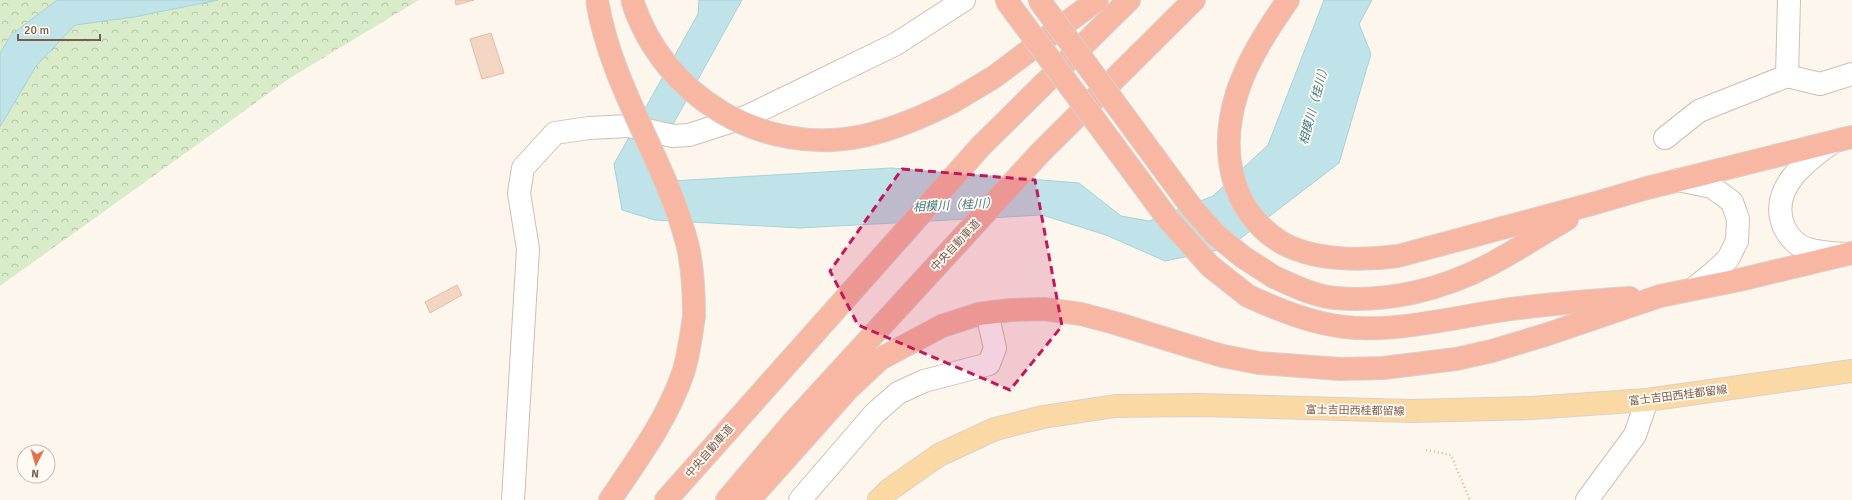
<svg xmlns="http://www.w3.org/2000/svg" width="1852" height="500" font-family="Signika,'Noto Sans JP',sans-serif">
	<defs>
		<pattern id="forest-crowns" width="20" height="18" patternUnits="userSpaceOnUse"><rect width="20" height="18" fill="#d8ecc9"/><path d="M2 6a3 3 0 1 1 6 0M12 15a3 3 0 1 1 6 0" fill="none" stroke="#b4c2a5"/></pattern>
	</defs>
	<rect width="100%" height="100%" fill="#fdf6ec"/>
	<path fill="url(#forest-crowns)" d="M0 0H419L290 78 0 286Z"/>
	<g fill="#bfe3e8" stroke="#a5d3da">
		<path d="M57 0H218L134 17 75 25 36 66 0 127V53L11 35Z"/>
		<path d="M699 0H742L656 155 672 181 891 168 1079 183 1121 216 1149 221 1213 196 1268 145 1324 0H1372L1359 24 1371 54 1339 163 1228 248 1165 261 1106 235 1042 215 800 228 655 220 622 210 614 164 698 14Z"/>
	</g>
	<g fill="#f3d5c3" stroke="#e6bba3">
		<path d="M455 0H474L456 5Z"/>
		<path d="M491 33 504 73 482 79 470 39Z"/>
		<path d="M457 285 462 295 430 313 425 302Z"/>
	</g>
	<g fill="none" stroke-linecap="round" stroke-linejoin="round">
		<g stroke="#d1beb0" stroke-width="24">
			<g id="minor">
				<path d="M1787 76 1820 84 1852 74"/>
				<path d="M1665 138 1699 111 1787 76 1789 0"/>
				<path d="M1833 142C1806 161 1768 189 1784 227 1789 237 1797 246 1808 249 1820 253 1833 253 1845 254"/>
				<path d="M1678 180 1712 187 1732 202 1738 219 1737 241 1728 259 1714 272 1693 289"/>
				<path d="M513 500 528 249 519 193 523 168 555 133 589 128 629 126 673 136 689 135 748 116 896 44 964 0"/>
				<path d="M800 500 875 413 898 393 924 381 989 364 995 348 990 326"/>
				<path d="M1587 500 1635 435 1647 400"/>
			</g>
		</g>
		<g stroke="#dad1cd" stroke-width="24">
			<path id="major" d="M879 500 889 490 939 455 995 429 1043 417 1115 406 1198 405 1412 411 1531 408 1647 400 1852 371"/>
		</g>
		<g stroke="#dad1cd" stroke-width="24">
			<g id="highway">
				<path d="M1288 0C1268 29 1248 59 1237 93 1220 147 1228 208 1279 241 1311 261 1362 261 1398 256L1592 204 1647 188 1852 137"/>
				<path d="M954 101 994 77 1097 0"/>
				<path d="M1274 277C1294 286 1314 296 1335 298 1388 303 1444 289 1491 264 1517 250 1542 234 1567 219"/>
				<path d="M1248 296C1279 310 1310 323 1345 327 1392 333 1451 318 1498 311 1542 304 1586 301 1630 298"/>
				<path d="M610 500C637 460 667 420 683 373 689 355 691 335 694 316"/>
				<path d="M666 500 981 146 1129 0"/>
				<path d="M727 500 794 421 1040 153 1194 0"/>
				<path d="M749 500 848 389 880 359 942 326 979 314 1011 310 1044 309 1081 314 1115 323 1189 346 1223 356 1259 363 1340 369 1383 368 1456 359 1492 351 1545 335 1660 296 1739 280 1852 253"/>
			</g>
		</g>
		<path stroke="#d9b8a5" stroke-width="2.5" stroke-dasharray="1 3" stroke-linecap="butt" d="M1426 450 1451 455 1470 500"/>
		<use href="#minor" stroke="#fff" stroke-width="22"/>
		<use href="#major" stroke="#fbd9a5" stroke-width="22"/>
		<use href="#highway" stroke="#f7b7a3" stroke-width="22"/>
		<g stroke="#dad1cd" stroke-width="24" stroke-linecap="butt">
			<g id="highway-bridge">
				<path d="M597 0C611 88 667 162 688 247 693 270 694 293 694 316"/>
				<path d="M632 0C663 97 763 157 863 136 895 129 925 116 954 101"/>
				<path d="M1006 0 1168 219 1210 266 1248 296"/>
				<path d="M1039 0 1192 208 1216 235 1243 257 1274 277"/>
			</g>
		</g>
		<use href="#highway-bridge" stroke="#f7b7a3" stroke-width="22"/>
	</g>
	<path fill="#c2185b" fill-opacity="0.2" stroke="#c2185b" stroke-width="3" stroke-dasharray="8 5" stroke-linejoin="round" d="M902 169 1035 180 1062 326 1010 390 858 325 830 271Z"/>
	<g text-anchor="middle" stroke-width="3.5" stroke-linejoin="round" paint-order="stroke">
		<g font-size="11" fill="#7a5c4d" stroke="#fffaf3">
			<text transform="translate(955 245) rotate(-47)" y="4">中央自動車道</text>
			<text transform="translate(1678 395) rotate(-7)" y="4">富士吉田西桂都留線</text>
			<text transform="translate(1355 410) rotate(1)" y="4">富士吉田西桂都留線</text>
			<text transform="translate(709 451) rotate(-49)" y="4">中央自動車道</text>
		</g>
		<g font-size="12" font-style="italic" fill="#437c86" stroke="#fffaf3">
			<text transform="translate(1314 104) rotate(-75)" y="4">相模川（桂川）</text>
			<text transform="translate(955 205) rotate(-3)" y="4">相模川（桂川）</text>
		</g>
	</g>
	<g transform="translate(36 464) rotate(185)"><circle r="19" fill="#fffaf3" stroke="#cabbb1"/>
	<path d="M0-3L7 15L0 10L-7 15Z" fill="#e76f51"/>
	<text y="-6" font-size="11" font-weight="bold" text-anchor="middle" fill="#7a5c4d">N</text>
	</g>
	<path d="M18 34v6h82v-6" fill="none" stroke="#7a5c4d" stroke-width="2"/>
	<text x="24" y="34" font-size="12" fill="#7a5c4d" stroke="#fffaf3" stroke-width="3" paint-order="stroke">20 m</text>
</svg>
